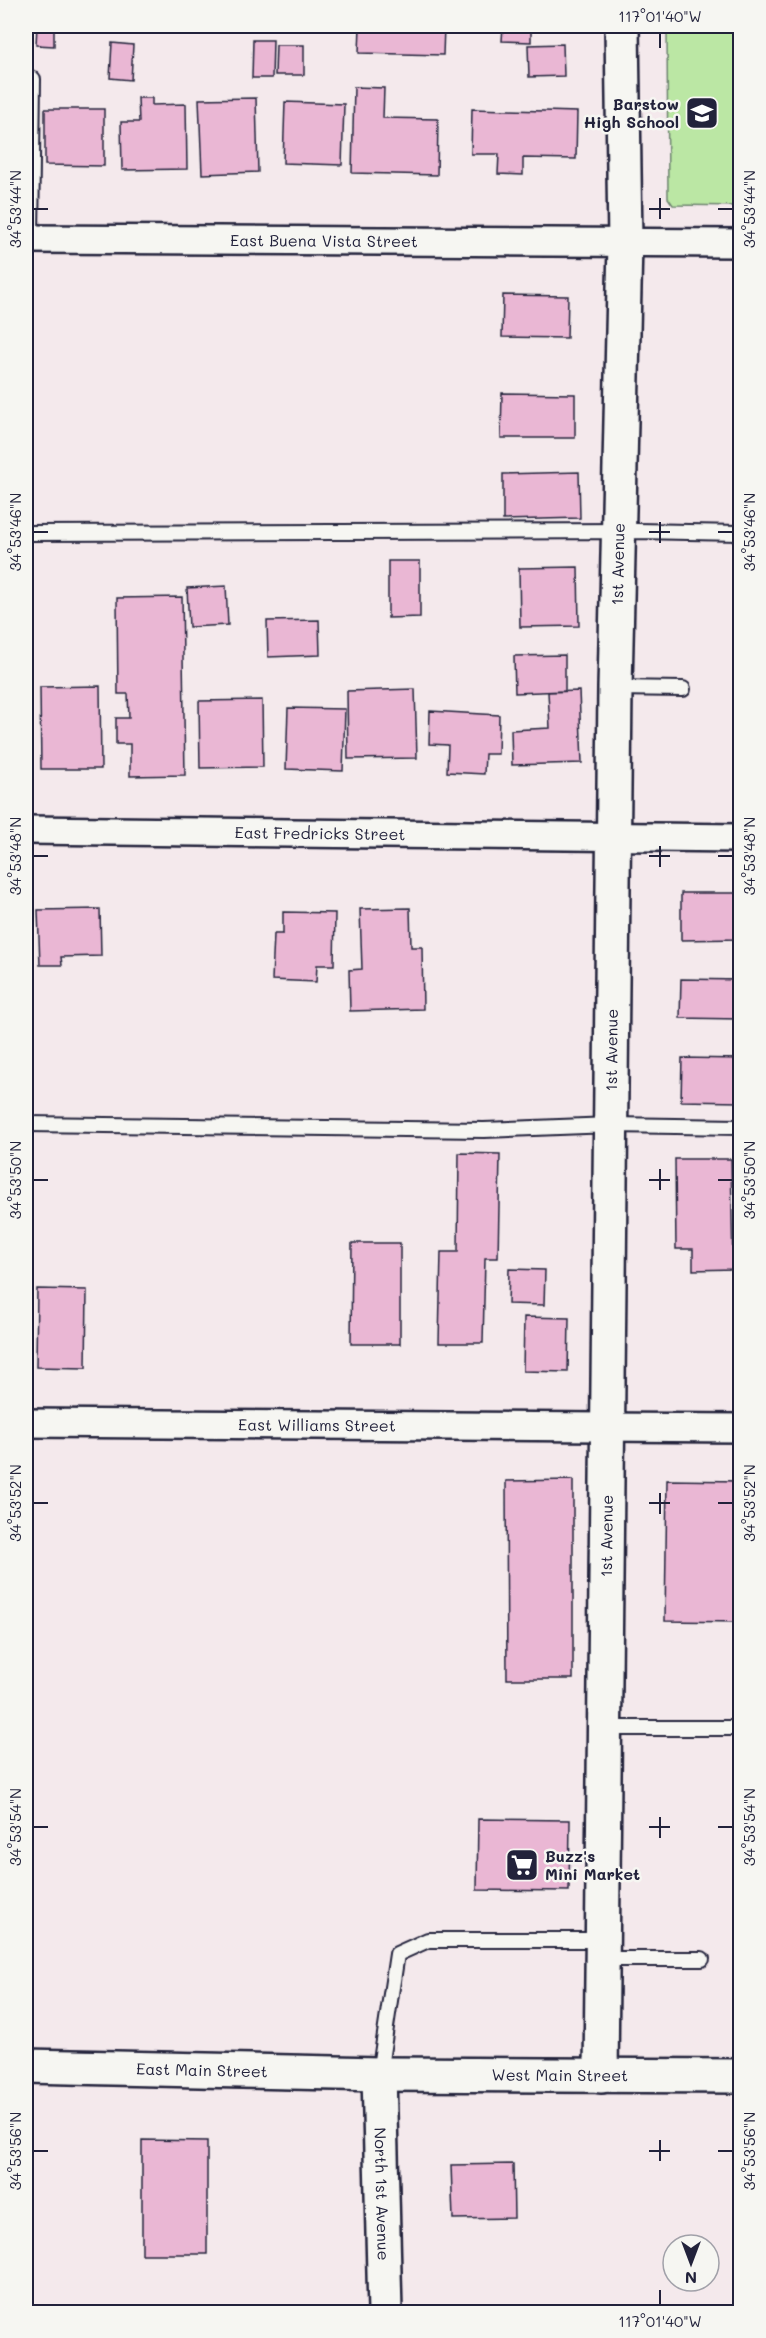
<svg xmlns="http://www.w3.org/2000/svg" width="766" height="2338" font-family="Mali,sans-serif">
	<rect width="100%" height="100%" fill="#f4e9ec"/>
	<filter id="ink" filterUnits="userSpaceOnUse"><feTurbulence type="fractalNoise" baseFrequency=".0167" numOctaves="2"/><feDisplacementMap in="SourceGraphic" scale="12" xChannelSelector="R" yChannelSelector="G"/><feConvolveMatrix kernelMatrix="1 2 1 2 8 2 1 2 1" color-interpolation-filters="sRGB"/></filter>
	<g filter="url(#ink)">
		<path fill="#bbe7a4" stroke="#6e8470" stroke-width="1.5" d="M667 26H740V206L673 205 668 198Z"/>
		<g fill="#eab7d4" stroke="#22223b" stroke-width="1.5">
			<path d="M37 26H54V46L36 45Z"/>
			<path d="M360 26H444L443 55 359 53Z"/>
			<path d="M503 26H531V42L502 41Z"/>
			<path d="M253 40H273L272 78H252Z"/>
			<path d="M112 43 133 45 131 80 110 78Z"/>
			<path d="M563 44 564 76 529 77 528 45Z"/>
			<path d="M276 45H304V75H275Z"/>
			<path d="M354 87 384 88 383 118 438 119 437 175 352 173Z"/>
			<path d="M138 98H152V105L186 104 187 169 122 170 121 122H139Z"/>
			<path d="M256 98 258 172 202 174 199 99Z"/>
			<path d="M285 102 344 104 342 165 283 163Z"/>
			<path d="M45 109H104V166L45 165Z"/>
			<path d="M472 109 577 112 576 159 523 158V175L498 174 499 154H471Z"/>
			<path d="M503 295 568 296 567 338 502 337Z"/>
			<path d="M502 393 575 394V438H501Z"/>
			<path d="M579 472 580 518 503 520V474Z"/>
			<path d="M388 561H420V617L388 618Z"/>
			<path d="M578 567 579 626 520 627 519 568Z"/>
			<path d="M226 586 228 625 189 627 187 588Z"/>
			<path d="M182 597 185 775 130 776V744H116V718H129L128 694H118L117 598Z"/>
			<path d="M319 620 320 655 268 657 267 621Z"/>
			<path d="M565 655V691L515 693 514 656Z"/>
			<path d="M100 686 101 769H41L40 687Z"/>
			<path d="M415 689 417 758 348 759 347 691Z"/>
			<path d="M579 691 582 763 512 765 511 730 550 728 548 692Z"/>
			<path d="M262 700 263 767 200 768 199 701Z"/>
			<path d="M288 708 345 709 343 771 286 769Z"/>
			<path d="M430 711 499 715 498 754H485L484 774 447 772 448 745 429 744Z"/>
			<path d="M681 893H740V939L681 940Z"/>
			<path d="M410 908 411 947H422L423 1009 350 1011 349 970 362 969 360 909Z"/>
			<path d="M100 909 101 956 61 957 62 965H40L38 910Z"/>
			<path d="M283 912 335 913 334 965H317L316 982 272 980 274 934H283Z"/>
			<path d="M681 979 740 980V1019L680 1018Z"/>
			<path d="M682 1058 740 1059V1102L681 1101Z"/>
			<path d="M459 1153 500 1154 498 1258H485L483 1343H439L441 1252H458Z"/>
			<path d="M675 1159H731L733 1269 693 1270V1249H676Z"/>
			<path d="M352 1243H400V1344H351Z"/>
			<path d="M509 1269 545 1270 544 1305 508 1304Z"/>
			<path d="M37 1289 87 1290 86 1368 36 1367Z"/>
			<path d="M524 1317 569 1318 568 1372 523 1371Z"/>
			<path d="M573 1480V1679H507L506 1481Z"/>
			<path d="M667 1480 740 1481V1622L665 1621Z"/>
			<path d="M478 1819 570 1820 569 1891 477 1890Z"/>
			<path d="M142 2140 207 2141V2254H142Z"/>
			<path d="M513 2164 514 2218 453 2219 451 2165Z"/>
		</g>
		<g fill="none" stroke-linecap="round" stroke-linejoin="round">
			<g stroke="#22223b" stroke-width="18">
				<g id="lane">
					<path d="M31 239 33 79"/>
					<path d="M26 533 637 531 740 533"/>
					<path d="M615 688 683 689"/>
					<path d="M26 1124 484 1130 611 1125 740 1127"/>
					<path d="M605 1728H740"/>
					<path d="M603 1959H702"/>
					<path d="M379 2074 397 1954 428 1940H603"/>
				</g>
			</g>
			<g stroke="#22223b" stroke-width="32">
				<g id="street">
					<path id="s1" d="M26 239 740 243"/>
					<path id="s2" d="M26 830 740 838"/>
					<path id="s3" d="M26 1423 740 1428"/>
				</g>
			</g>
			<g stroke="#22223b" stroke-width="38">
				<g id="secondary">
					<path id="s4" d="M379 2074 385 2312"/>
					<path id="s5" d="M601 2076 615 688 625 243 622 26"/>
				</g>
			</g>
			<g stroke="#22223b" stroke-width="38">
				<g id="primary">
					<path id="s6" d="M26 2066 379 2074 740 2076"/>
				</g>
			</g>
			<use href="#lane" stroke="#f6f6f2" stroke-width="14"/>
			<use href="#street" stroke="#f6f6f2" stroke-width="27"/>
			<use href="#secondary" stroke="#f6f6f2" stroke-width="33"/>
			<use href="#primary" stroke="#f6f6f2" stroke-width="33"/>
		</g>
	</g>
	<path fill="none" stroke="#22223b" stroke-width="2" d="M660 33V48M660 198V219M33 209H48M649 209H670M718 209H733M660 522V543M33 532H48M649 532H670M718 532H733M660 846V867M33 856H48M649 856H670M718 856H733M660 1169V1190M33 1180H48M649 1180H670M718 1180H733M660 1493V1514M33 1503H48M649 1503H670M718 1503H733M660 1817V1838M33 1827H48M649 1827H670M718 1827H733M660 2140V2161M33 2151H48M649 2151H670M718 2151H733M660 2290V2305"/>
	<defs>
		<g id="school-square" transform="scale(1.725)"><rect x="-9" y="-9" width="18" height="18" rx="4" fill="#22223b" stroke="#f6f6f2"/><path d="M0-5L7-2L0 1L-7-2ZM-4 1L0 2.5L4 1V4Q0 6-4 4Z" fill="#fff"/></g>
		<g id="supermarket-square" transform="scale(1.725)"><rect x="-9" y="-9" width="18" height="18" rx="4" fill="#22223b" stroke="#f6f6f2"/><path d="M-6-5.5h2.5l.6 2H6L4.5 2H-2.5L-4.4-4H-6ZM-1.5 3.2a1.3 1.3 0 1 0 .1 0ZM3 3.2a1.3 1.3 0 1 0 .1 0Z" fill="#fff"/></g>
	</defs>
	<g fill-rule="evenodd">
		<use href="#school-square" x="702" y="113"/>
		<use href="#supermarket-square" x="522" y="1865"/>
	</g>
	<g text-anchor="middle" stroke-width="5" stroke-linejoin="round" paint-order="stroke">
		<g font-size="16" font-weight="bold" fill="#22223b" stroke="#f6f6f2" text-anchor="end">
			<text x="679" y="110">Barstow<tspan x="679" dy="18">High School</tspan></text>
			<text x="545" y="1862" text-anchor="start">Buzz's<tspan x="545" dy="18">Mini Market</tspan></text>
		</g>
		<g font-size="16" fill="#22223b" stroke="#f6f6f2">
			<text dy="6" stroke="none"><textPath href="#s1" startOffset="298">East Buena Vista Street</textPath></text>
			<text dy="6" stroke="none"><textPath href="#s5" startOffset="1512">1st Avenue</textPath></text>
			<text dy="6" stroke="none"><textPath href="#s2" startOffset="294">East Fredricks Street</textPath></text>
			<text dy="6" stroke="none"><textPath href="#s5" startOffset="1026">1st Avenue</textPath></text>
			<text dy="6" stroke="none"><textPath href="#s3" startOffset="291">East Williams Street</textPath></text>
			<text dy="6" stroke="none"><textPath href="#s5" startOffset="540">1st Avenue</textPath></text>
			<text dy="6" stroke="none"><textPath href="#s6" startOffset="176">East Main Street</textPath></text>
			<text dy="6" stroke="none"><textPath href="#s6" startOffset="534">West Main Street</textPath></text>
			<text dy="6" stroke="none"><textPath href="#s4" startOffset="120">North 1st Avenue</textPath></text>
		</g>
	</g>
	<rect width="766" height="2338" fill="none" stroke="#f6f6f2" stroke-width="66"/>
	<g transform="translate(691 2263) rotate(180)"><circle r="28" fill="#f6f6f2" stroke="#a1a1a9" stroke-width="1.5"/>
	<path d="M0-4.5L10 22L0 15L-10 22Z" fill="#22223b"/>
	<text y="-9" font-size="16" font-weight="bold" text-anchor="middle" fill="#22223b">N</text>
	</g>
	<rect x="33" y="33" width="700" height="2272" fill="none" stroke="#22223b" stroke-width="2"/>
	<g font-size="15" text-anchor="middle" fill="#22223b">
		<text x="660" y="22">117°01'40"W</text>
		<text transform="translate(750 209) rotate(-90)" y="5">34°53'44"N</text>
		<text transform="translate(16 209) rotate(-90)" y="5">34°53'44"N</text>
		<text transform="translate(750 532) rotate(-90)" y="5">34°53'46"N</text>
		<text transform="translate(16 532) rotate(-90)" y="5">34°53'46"N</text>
		<text transform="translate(16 856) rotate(-90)" y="5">34°53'48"N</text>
		<text transform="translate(750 856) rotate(-90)" y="5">34°53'48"N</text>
		<text transform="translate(16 1180) rotate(-90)" y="5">34°53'50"N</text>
		<text transform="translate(750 1180) rotate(-90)" y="5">34°53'50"N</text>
		<text transform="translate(16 1503) rotate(-90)" y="5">34°53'52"N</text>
		<text transform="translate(750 1503) rotate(-90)" y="5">34°53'52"N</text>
		<text transform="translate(750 1827) rotate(-90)" y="5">34°53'54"N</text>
		<text transform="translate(16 1827) rotate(-90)" y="5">34°53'54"N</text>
		<text transform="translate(750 2151) rotate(-90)" y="5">34°53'56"N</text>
		<text transform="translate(16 2151) rotate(-90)" y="5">34°53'56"N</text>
		<text x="660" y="2327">117°01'40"W</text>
	</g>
</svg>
